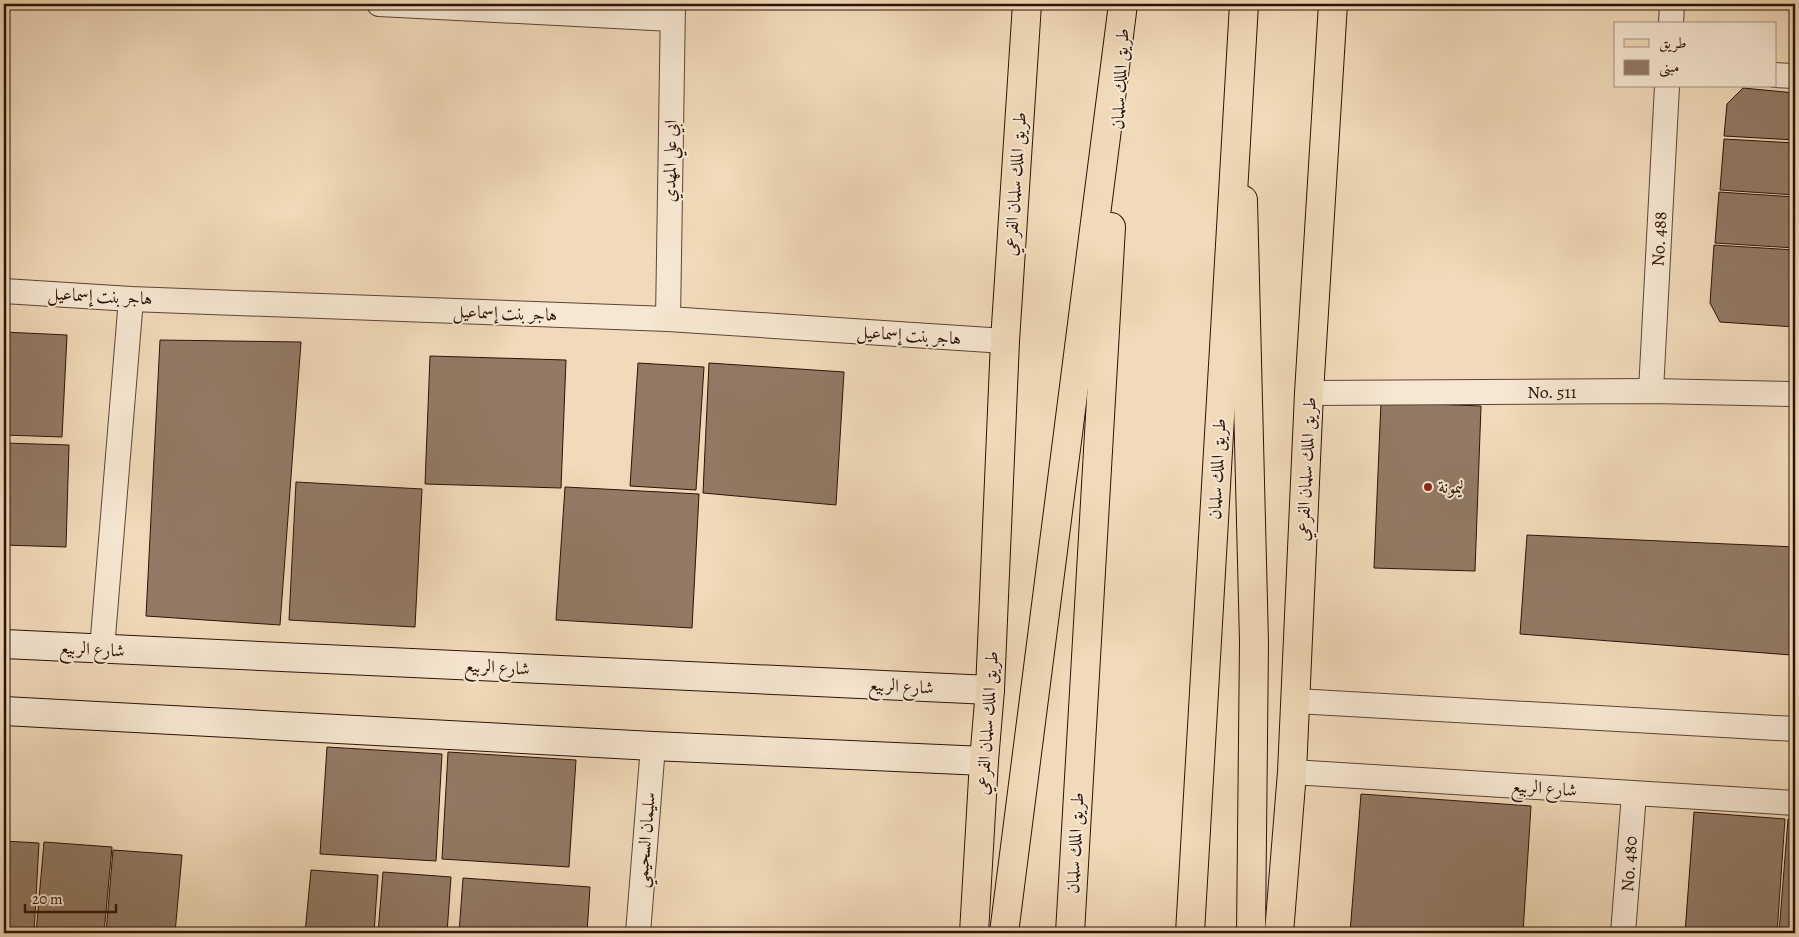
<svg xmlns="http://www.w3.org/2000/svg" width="1799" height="937" font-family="Alegreya,Amiri,serif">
	<rect width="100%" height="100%" fill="#f1dab9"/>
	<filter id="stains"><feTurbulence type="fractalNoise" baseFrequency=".004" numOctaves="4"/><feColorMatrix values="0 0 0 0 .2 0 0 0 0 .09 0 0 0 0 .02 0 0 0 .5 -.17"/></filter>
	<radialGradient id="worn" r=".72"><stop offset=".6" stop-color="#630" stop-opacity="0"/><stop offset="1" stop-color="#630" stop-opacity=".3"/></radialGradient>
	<g fill="#927a65" stroke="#2c1209">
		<path d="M1743 88 1795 93V140L1724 136 1727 104Z"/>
		<path d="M1724 139 1795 143V195L1720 190Z"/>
		<path d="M1719 192 1795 197V248L1715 243Z"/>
		<path d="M1714 245 1795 250V327L1720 322 1710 303Z"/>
		<path d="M4 332 67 335 62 437 4 435Z"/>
		<path d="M160 340 301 342 280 625 146 616Z"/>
		<path d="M430 356 566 360 561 488 425 484Z"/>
		<path d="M638 363 704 367 696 490 630 486Z"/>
		<path d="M709 363 844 372 836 505 703 493Z"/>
		<path d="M1381 402 1481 406 1475 571 1374 568Z"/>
		<path d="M4 443 69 445 66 547 4 545Z"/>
		<path d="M296 482 422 489 415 627 289 620Z"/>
		<path d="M565 487 699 494 692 628 556 620Z"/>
		<path d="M1527 535 1795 547V629H1790L1791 655 1520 634Z"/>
		<path d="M327 747 442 754 436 861 320 854Z"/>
		<path d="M448 752 576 760 569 867 442 859Z"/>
		<path d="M1361 794 1531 806 1523 933H1350Z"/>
		<path d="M1694 812 1785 819 1777 933H1685Z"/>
		<path d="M1788 819H1795V933H1779Z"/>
		<path d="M4 841 39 843 34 933H4Z"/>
		<path d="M44 842 112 847 104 933H36Z"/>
		<path d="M113 850 182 855 175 933H106Z"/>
		<path d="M311 870 378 875 374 933H305Z"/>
		<path d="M383 872 451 877 447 933H378Z"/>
		<path d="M463 878 590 887 587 933H459Z"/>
	</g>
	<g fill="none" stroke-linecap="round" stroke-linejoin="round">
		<g stroke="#5d4435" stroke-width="26">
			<g id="street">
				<path d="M379 4 672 19"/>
				<path d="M1671 24 1672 4"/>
				<path d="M1775 75 1795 76"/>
				<path d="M4 291 131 299 668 319 1005 341"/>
				<path d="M668 319 673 4"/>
				<path d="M1651 391 1667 86"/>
				<path d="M1309 393 1651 391 1795 394"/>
				<path d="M102 649 131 299"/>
				<path d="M1296 701 1795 729"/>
				<path d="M1292 772 1795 803"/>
				<path d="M638 933 653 746"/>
				<path d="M1623 933 1634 794"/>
			</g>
		</g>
		<g stroke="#2c1209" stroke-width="30">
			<g id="secondary">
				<path d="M4 644 990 690"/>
				<path d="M4 711 653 746 984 761"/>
			</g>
		</g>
		<g stroke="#2c1209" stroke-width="30">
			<g id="primary">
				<path d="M1243 200 1254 642 1251 933"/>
				<path d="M974 933 984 761 990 690 1005 341 1027 4"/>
				<path d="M1279 933 1292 772 1309 393 1333 4"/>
			</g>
		</g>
		<g stroke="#2c1209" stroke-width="30">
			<g id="highway">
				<path d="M1004 933 1123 4"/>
				<path d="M1070 933 1111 227"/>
				<path d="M1190 933 1244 4"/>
			</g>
		</g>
		<use href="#street" stroke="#f6e7d2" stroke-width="24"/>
		<use href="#secondary" stroke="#f6e7d2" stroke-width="28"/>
		<use href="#primary" stroke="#f1dab9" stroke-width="28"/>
		<use href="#highway" stroke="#f1dab9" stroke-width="28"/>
	</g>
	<circle fill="#8f2418" stroke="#f6e7d2" stroke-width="2" cx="1428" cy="487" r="5"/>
	<g text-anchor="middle" stroke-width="4" stroke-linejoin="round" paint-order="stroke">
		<g font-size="18" fill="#2c1209" stroke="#f6e7d2">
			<text transform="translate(1120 79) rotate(-87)" y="6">طريق الملك سلمان</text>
			<text transform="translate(670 161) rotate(-89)" y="6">ابي علي المهدي</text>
			<text transform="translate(1015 184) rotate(-86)" y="6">طريق الملك سلمان الفرعي</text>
			<text transform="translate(1659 239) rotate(-87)" y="6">No. 488</text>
			<text transform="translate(100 296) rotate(3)" y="6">هاجر بنت إسماعيل</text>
			<text transform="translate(505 313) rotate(2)" y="6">هاجر بنت إسماعيل</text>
			<text transform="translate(909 335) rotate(4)" y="6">هاجر بنت إسماعيل</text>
			<text x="1552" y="398">No. 511</text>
			<text transform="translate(1217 469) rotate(-87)" y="6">طريق الملك سلمان</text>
			<text transform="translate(1306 469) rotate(-87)" y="6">طريق الملك سلمان الفرعي</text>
			<text transform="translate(92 649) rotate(3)" y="6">شارع الربيع</text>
			<text transform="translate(497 667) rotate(3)" y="6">شارع الربيع</text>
			<text transform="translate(901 686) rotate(3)" y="6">شارع الربيع</text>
			<text transform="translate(987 723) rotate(-86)" y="6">طريق الملك سلمان الفرعي</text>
			<text transform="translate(1544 788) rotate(4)" y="6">شارع الربيع</text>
			<text transform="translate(645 840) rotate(-85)" y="6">سليمان السحيمي</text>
			<text transform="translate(1075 843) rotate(-87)" y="6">طريق الملك سلمان</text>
			<text transform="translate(1629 864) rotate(-86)" y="6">No. 480</text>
		</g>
		<g font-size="18" fill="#2c1209" stroke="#f6e7d2" text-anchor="start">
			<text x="1438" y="493">ليمونة</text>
		</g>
	</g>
	<rect width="1799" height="937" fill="none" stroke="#f1dab9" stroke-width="20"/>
	<rect x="5" y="5" width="1789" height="927" fill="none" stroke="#2c1209" stroke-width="2.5"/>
	<rect x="10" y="10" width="1779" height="917" fill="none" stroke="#2c1209"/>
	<rect x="1614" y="22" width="162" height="65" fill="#f6e7d2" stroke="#a59282"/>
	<rect x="1624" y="39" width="25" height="8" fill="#f1dab9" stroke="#a59282"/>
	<text x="1659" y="48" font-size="15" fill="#2c1209">طريق</text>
	<rect x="1624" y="60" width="25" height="15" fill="#927a65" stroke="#a59282"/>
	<text x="1659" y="72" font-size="15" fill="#2c1209">مبنى</text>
	<path d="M25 904v8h91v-8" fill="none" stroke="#2c1209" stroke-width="2.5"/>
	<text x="32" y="904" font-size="15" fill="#2c1209" stroke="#f6e7d2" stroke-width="4" paint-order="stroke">20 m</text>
	<rect width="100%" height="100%" filter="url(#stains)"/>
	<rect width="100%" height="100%" fill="url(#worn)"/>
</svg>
